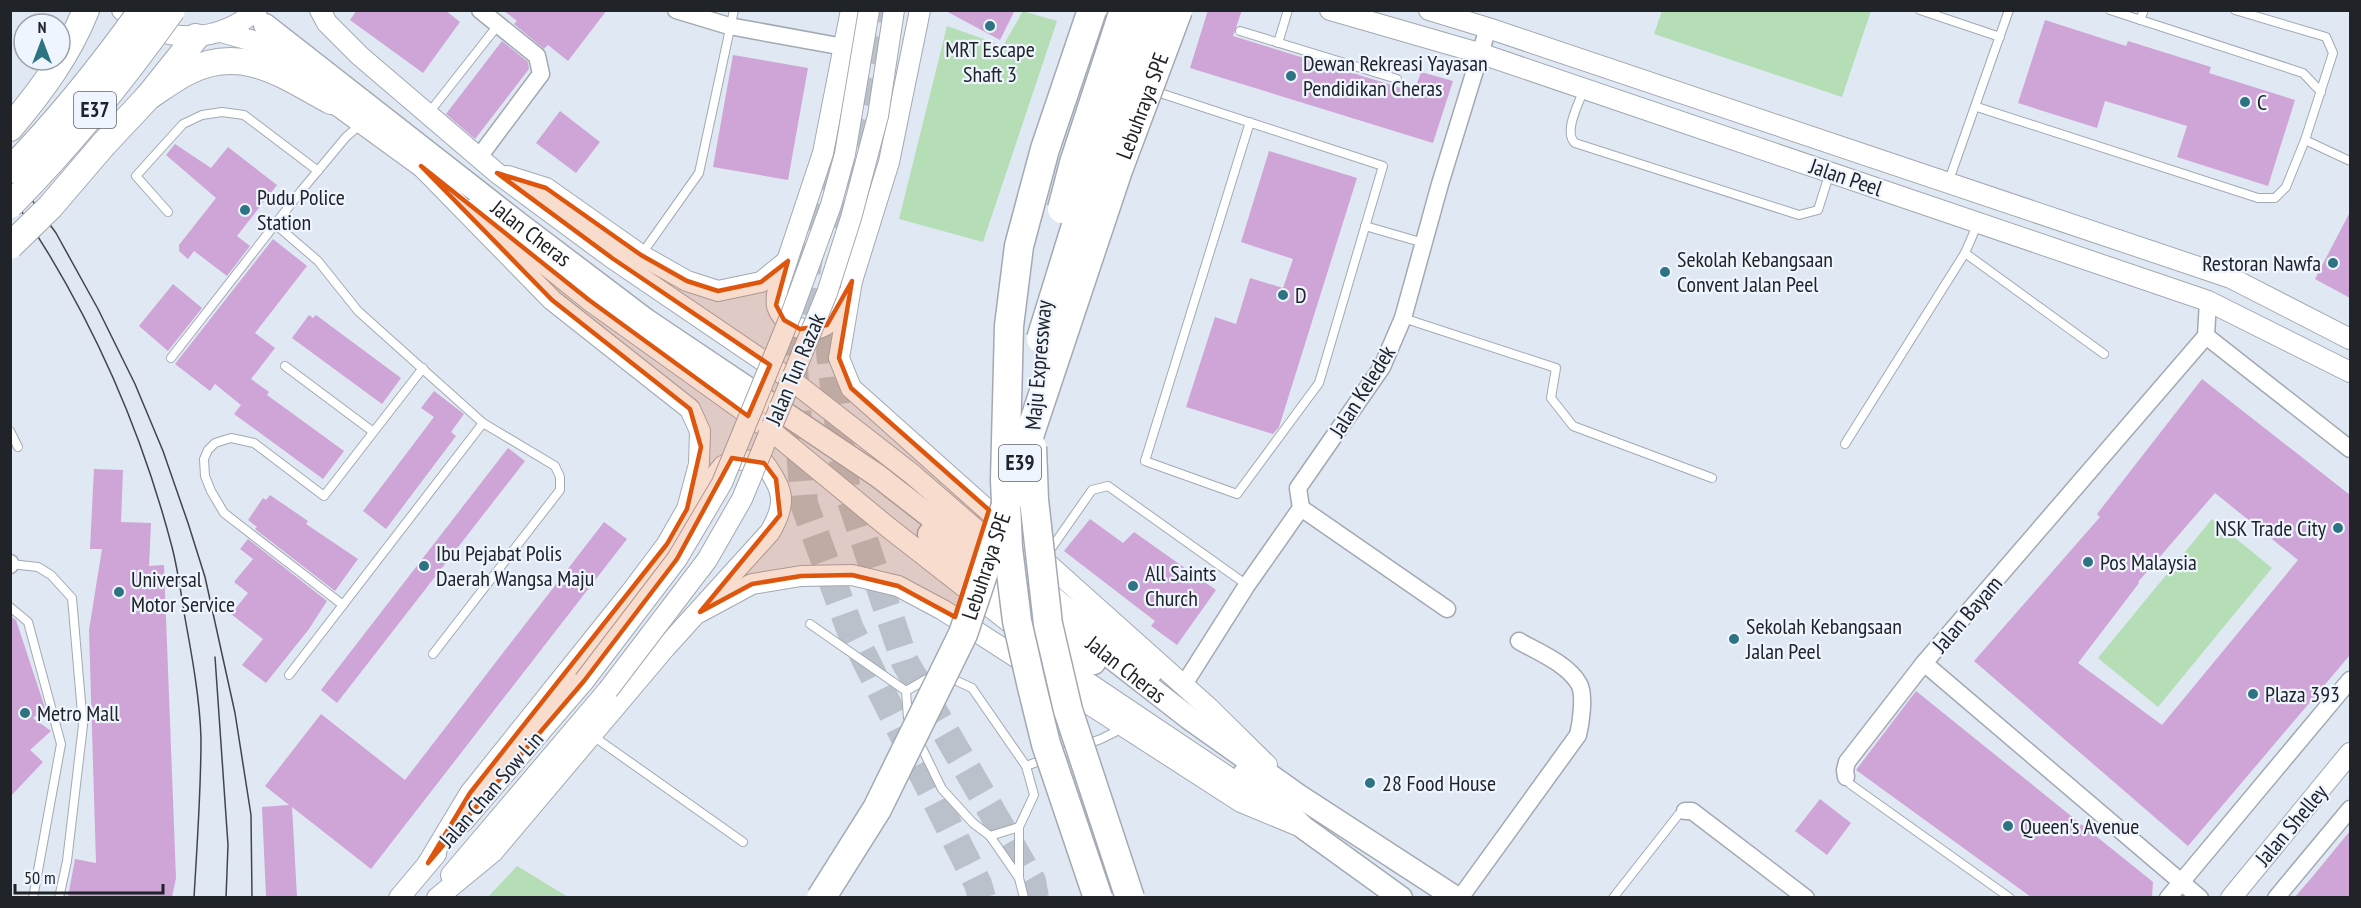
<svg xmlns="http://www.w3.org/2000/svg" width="2361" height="908" font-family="'PT Sans Narrow',sans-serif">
	<rect width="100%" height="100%" fill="#e0e8f3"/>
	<g fill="#b5deb7">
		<path d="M1023 11 1057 21 983 242 899 219 947 26 1003 46Z"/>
		<path d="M1662 11 1663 10 1871 11 1842 97 1654 34Z"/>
		<path d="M2212 519 2272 568 2158 707 2098 658Z"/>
		<path d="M517 866 568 897H488Z"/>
	</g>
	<g fill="#cea5d6" fill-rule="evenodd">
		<path d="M357 10H445L460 22 423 73 350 20Z"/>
		<path d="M503 10H607L568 61 548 45 544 49 514 24 517 21Z"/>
		<path d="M944 10H1015L1000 40Z"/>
		<path d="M1208 10H1242L1233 36 1414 92 1421 72 1453 81 1433 143 1190 68Z"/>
		<path d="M2045 20 2126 46 2128 41 2211 67 2209 73 2295 100 2268 186 2177 157 2187 126 2105 101 2097 128 2018 103Z"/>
		<path d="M502 41 528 62 529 69 475 139 446 114Z"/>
		<path d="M733 55 808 68 788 180 713 167Z"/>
		<path d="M560 111 600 142 576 173 536 143Z"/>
		<path d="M175 144 211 168 228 147 277 185 237 236 250 246 227 276 194 251 188 259 179 251V245L216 198 166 155Z"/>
		<path d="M1269 151 1357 178 1279 427 1273 434 1186 407 1215 317 1236 324 1250 278 1283 288 1293 259 1241 242Z"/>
		<path d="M2350 212V298L2315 279Z"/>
		<path d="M273 239 307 266 255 333 275 348 251 379 269 392 267 395 344 451 323 479 234 414 241 405 215 384 210 391 175 364Z"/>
		<path d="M173 284 202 308 168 351 139 326Z"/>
		<path d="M309 315 313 318 316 315 401 378 382 404 292 338Z"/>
		<path d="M2202 379 2350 495V655L2188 846 1974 661 2100 517 2097 514ZM2215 493 2298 560 2162 725 2078 663 2139 583 2138 582Z"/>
		<path d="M434 391 464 414 451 432 456 436 386 529 363 511 434 417 421 408Z"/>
		<path d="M508 448 525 461 337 703 321 690Z"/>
		<path d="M94 469 123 470 121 522 151 523 149 566 164 565 176 878 172 897H68L75 859 96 863 89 630 102 549H90Z"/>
		<path d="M270 495 308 521 306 524 358 559 335 591 255 529 257 527 248 520 263 498 266 500Z"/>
		<path d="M1090 519 1123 543 1134 532 1216 590 1177 645 1151 626 1155 621 1064 551Z"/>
		<path d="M604 522 627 539 371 869 292 807 297 897H266L262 807 289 805 265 786 321 714 405 780Z"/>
		<path d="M248 539 327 601 309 629 266 683 242 665 263 639 231 614 248 593 234 582 253 559 240 549Z"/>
		<path d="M10 616 16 620 45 708 33 718 51 731 30 750 43 762 10 797Z"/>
		<path d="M1916 691 2153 882 2152 897H2031L1856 770Z"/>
		<path d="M1820 799 1851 823 1827 855 1795 831Z"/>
		<path d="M2350 831V897H2295L2313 876Z"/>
	</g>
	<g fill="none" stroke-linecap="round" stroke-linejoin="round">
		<g stroke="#bac1ca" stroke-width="28" stroke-dasharray="28 14" stroke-linecap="butt">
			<path d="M825 162 793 353 804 504 850 629 978 884 982 898"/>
			<path d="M841 229 883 10"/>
			<path d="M834 293 830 353 846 486 905 662 1032 881 1035 898"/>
		</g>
		<g stroke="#a2a9b3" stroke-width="10">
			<g id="service">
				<path d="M1920 10 2000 37"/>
				<path d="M2110 10 2303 73 2321 92"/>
				<path d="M2140 20 2144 10"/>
				<path d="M1240 31 1397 79"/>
				<path d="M1278 43 1288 10"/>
				<path d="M1584 89C1579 103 1563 132 1575 143L1799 215 1818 210 1830 172"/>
				<path d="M1163 94 1383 166 1319 383 1237 494 1145 461 1250 122"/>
				<path d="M1977 107 2258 198H2275L2286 187 2305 140 2333 53 2326 37 2235 10"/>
				<path d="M428 114 498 25"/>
				<path d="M2305 140 2350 161"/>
				<path d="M1948 183 2009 10"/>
				<path d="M168 212 136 176 183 124 202 115 222 112 244 115 318 171"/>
				<path d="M275 224 318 261 358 311 483 423 555 466 560 477V490L433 654"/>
				<path d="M1365 226 1424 243"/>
				<path d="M1965 253 2104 354"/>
				<path d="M641 255 699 173 734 10"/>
				<path d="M1403 318 1556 368 1551 398 1573 426 1712 478"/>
				<path d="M171 358 301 191 346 137 361 124"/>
				<path d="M285 366 372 431"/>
				<path d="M10 431 18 447"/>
				<path d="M1845 444 1965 253 1978 223"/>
				<path d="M1048 553 1092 490 1108 486 1247 585"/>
				<path d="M11 564 38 567 51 575 72 598 83 725 67 861 59 898"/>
				<path d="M343 605 224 513 211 491 205 476 204 459 208 450 215 443 231 438 254 443 324 496 423 368"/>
				<path d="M10 607 28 622 61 744 33 898"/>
				<path d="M810 624 906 691"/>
				<path d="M289 675 483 423"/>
				<path d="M946 676 972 688 1026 766 1034 795 1019 827V878L1024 898"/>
				<path d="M906 691 932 676"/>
				<path d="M906 691 908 718 910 723"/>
				<path d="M593 736 743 842"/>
				<path d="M918 740 942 789 973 823 990 836 1019 827"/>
				<path d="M1026 766 1101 739 1125 727"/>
				<path d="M1846 777 1850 784 2010 898"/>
				<path d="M990 836 1019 878"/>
				<path d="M1613 898 1679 814 1685 811"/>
			</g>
		</g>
		<g stroke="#a2a9b3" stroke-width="19">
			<g id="minor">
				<path d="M676 10 729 26 844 47"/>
				<path d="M479 157 541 74 537 56 480 10"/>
				<path d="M2206 336 2350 449"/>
				<path d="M1301 508 1447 609"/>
				<path d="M10 563V565"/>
				<path d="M1924 663 2200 898"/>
				<path d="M1183 686 1247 585 1301 508 1298 488 1382 367 1403 318 1440 184 1488 28"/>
				<path d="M1846 777 1845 770 1847 762 1924 663 2206 336 2208 301"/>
				<path d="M1685 811H1692L1806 898"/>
				<path d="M1460 898 1578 735C1581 723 1585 694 1579 684 1568 664 1538 652 1519 641"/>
				<path d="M2168 898 2350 680"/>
				<path d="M2276 898 2350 809"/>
			</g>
		</g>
		<g stroke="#a2a9b3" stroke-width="22">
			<g id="tertiary">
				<path d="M122 10C163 45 216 45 257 10"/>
				<path d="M320 10 327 23 360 56 497 173 612 258 790 379"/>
				<path d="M920 10 889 162 852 281 839 358 851 388 1209 708 1267 765"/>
				<path d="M1330 10 1479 53 2208 301 2350 372"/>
				<path d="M1429 10 1488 28 2231 278 2350 339"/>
				<path d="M221 32 257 42 276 53 331 101 430 173"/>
				<path d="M421 166 552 300 690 409 700 431 699 464 687 509 667 544 631 592 470 793 428 863"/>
				<path d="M508 176 546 188 641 255 687 281 718 291 761 282 787 261"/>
				<path d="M475 208 589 300 769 429"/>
				<path d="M845 297C841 306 836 318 827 324 809 337 783 326 777 306 776 301 777 293 778 288L823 153 851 10"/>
				<path d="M912 474 1062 604 1152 673"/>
				<path d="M889 528 1081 678 1252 793"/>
				<path d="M700 612 752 584 801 576 852 575 898 586 943 610 1241 802 1299 826"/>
				<path d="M463 822 584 681"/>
				<path d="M451 875 608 690"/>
				<path d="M399 898 436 854"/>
				<path d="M437 898 493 852 665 648 770 532C787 503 784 490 764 463L737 459 723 466 691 505"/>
				<path d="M2231 898 2350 753"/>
			</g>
		</g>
		<g stroke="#a2a9b3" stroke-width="25">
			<g id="secondary">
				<path id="s1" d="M265 25 518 223 646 320 878 476 1189 718 1299 796 1456 898"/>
				<path d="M929 534 991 586 1094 663"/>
				<path d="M1244 774 1260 786 1304 828 1401 898"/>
			</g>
		</g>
		<g stroke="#a2a9b3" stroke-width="28">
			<g id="primary">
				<path d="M148 97C160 89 173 79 187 72 242 44 283 75 331 101"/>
				<path d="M10 128C41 91 68 55 86 10"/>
				<path d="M103 145 148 97 196 37"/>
			</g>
		</g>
		<use href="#service" stroke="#fff" stroke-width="8"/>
		<use href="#minor" stroke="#fff" stroke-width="16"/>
		<use href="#tertiary" stroke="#fff" stroke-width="20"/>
		<use href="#secondary" stroke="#fff" stroke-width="22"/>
		<use href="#primary" stroke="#fff" stroke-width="26"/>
		<g stroke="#42464c" stroke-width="1.5">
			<path d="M10 170 56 233 98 309 135 384 163 451 188 523 205 577 235 713 251 815 252 898"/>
			<path d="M10 194C84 301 139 421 172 547 178 570 181 594 185 618 192 656 200 700 201 739 201 792 197 845 194 898"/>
			<path d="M215 657 228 845 226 898"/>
		</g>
		<g stroke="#a2a9b3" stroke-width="22" stroke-linecap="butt">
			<g id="tertiary-bridge">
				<path d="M790 379 912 474"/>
				<path d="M769 429 889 528"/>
				<path d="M584 681 677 559 722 483 792 312 831 205 845 154 869 10"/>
				<path d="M608 690 707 560 742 499 827 293 851 218 878 116 894 10"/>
			</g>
		</g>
		<g stroke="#a2a9b3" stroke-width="28" stroke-linecap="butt">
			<g id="primary-bridge">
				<path d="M10 170C58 121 102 66 142 10"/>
				<path d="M10 205C70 145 123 79 172 10"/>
				<path d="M10 246 50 207 103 145"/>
			</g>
		</g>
		<g stroke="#a2a9b3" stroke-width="31" stroke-linecap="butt">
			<g id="motorway-bridge">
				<path d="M1092 10 1045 149 1019 246 1009 326 1005 480 1008 548 1017 621 1032 687 1046 744 1098 898"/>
				<path d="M1062 209 1074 163 1124 10"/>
				<path d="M1041 339 1095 164 1153 10"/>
				<path d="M1032 447 1034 500 1048 624 1068 710 1130 898"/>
				<path id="s2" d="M821 898 877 809 963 634 1118 170 1178 10"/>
			</g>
		</g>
		<use href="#tertiary-bridge" stroke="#fff" stroke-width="20"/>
		<use href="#primary-bridge" stroke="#fff" stroke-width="26"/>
		<use href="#motorway-bridge" stroke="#fff" stroke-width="28"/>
	</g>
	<path fill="#de560d" fill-opacity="0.2" stroke="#de560d" stroke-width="4.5" stroke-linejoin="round" d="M421 166 589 300 748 416 770 365 612 258 497 173 546 188 641 255 687 281 718 291 761 282 788 261 776 305 784 320 800 329 827 325 852 281 839 358 851 388 989 510 955 617 898 586 852 575 801 576 752 584 700 612 780 515 776 479 764 463 732 458 677 559 584 681 428 863 470 793 667 544 687 509 701 447 690 409 552 300Z"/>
	<g fill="#2e7382" stroke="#eff5fe" stroke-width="2">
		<circle cx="990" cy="26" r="6"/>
		<circle cx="1291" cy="76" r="6"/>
		<circle cx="2245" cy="102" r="6"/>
		<circle cx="245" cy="210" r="6"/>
		<circle cx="2333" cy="263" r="6"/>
		<circle cx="1665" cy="272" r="6"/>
		<circle cx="1283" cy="295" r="6"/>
		<circle cx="2338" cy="528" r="6"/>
		<circle cx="2088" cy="562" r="6"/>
		<circle cx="424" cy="566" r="6"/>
		<circle cx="1133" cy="586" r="6"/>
		<circle cx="119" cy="592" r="6"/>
		<circle cx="1734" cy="639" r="6"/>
		<circle cx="2253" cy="694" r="6"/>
		<circle cx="25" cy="713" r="6"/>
		<circle cx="1370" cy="783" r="6"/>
		<circle cx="2008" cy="826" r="6"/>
	</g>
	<g text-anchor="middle" stroke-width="4.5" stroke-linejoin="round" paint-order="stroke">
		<g fill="#eff5fe" stroke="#5e6268" stroke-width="1.5">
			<rect x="74" y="92" width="42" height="36" rx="4.5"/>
			<rect x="999" y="445" width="42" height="36" rx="4.5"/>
		</g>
		<g font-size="21" font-weight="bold" fill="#202327">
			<text x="95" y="117">E37</text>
			<text x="1020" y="470">E39</text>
		</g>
		<g font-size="22" fill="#202327" stroke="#eff5fe" text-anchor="start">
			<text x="990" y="57" text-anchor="middle">MRT Escape<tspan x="990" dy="25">Shaft 3</tspan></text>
			<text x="1303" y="71">Dewan Rekreasi Yayasan<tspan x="1303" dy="25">Pendidikan Cheras</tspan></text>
			<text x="2257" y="110">C</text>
			<text x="257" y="205">Pudu Police<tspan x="257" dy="25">Station</tspan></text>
			<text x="1677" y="267">Sekolah Kebangsaan<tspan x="1677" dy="25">Convent Jalan Peel</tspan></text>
			<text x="2321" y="271" text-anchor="end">Restoran Nawfa</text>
			<text x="1295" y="303">D</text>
			<text x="2326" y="536" text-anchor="end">NSK Trade City</text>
			<text x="436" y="561">Ibu Pejabat Polis<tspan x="436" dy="25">Daerah Wangsa Maju</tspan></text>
			<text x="2100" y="570">Pos Malaysia</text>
			<text x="1145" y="581">All Saints<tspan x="1145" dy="25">Church</tspan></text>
			<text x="131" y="587">Universal<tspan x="131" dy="25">Motor Service</tspan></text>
			<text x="1746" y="634">Sekolah Kebangsaan<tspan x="1746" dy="25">Jalan Peel</tspan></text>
			<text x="2265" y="702">Plaza 393</text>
			<text x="37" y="721">Metro Mall</text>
			<text x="1382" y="791">28 Food House</text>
			<text x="2020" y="834">Queen's Avenue</text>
		</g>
		<g font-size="22" fill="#202327" stroke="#eff5fe">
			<text dy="8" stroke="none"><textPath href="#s2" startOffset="858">Lebuhraya SPE</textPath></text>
			<text transform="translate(1846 177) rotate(19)" y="8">Jalan Peel</text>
			<text dy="8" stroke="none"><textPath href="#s1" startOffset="338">Jalan Cheras</textPath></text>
			<text transform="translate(1038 365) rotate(-85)" y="8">Maju Expressway</text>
			<text transform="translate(795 369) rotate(-67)" y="8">Jalan Tun Razak</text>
			<text transform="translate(1362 391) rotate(-58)" y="8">Jalan Keledek</text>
			<text dy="8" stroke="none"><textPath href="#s2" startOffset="372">Lebuhraya SPE</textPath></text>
			<text transform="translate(1967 614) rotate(-49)" y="8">Jalan Bayam</text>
			<text dy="8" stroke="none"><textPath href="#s1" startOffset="1076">Jalan Cheras</textPath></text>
			<text transform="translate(491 789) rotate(-49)" y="8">Jalan Chan Sow Lin</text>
			<text transform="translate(2291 825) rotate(-50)" y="8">Jalan Shelley</text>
		</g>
	</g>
	<rect width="2361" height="908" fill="none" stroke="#202327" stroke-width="24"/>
	<g transform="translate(42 42)"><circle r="28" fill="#eff5fe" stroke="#9ca1a8" stroke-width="1.5"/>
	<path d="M0-4.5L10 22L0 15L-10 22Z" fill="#2e7382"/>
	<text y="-9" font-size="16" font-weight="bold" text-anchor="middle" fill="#202327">N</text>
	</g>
	<path d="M15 884v9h148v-9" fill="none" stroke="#202327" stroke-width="3"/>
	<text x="24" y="884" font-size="18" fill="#202327" stroke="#eff5fe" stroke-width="4.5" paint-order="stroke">50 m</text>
</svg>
